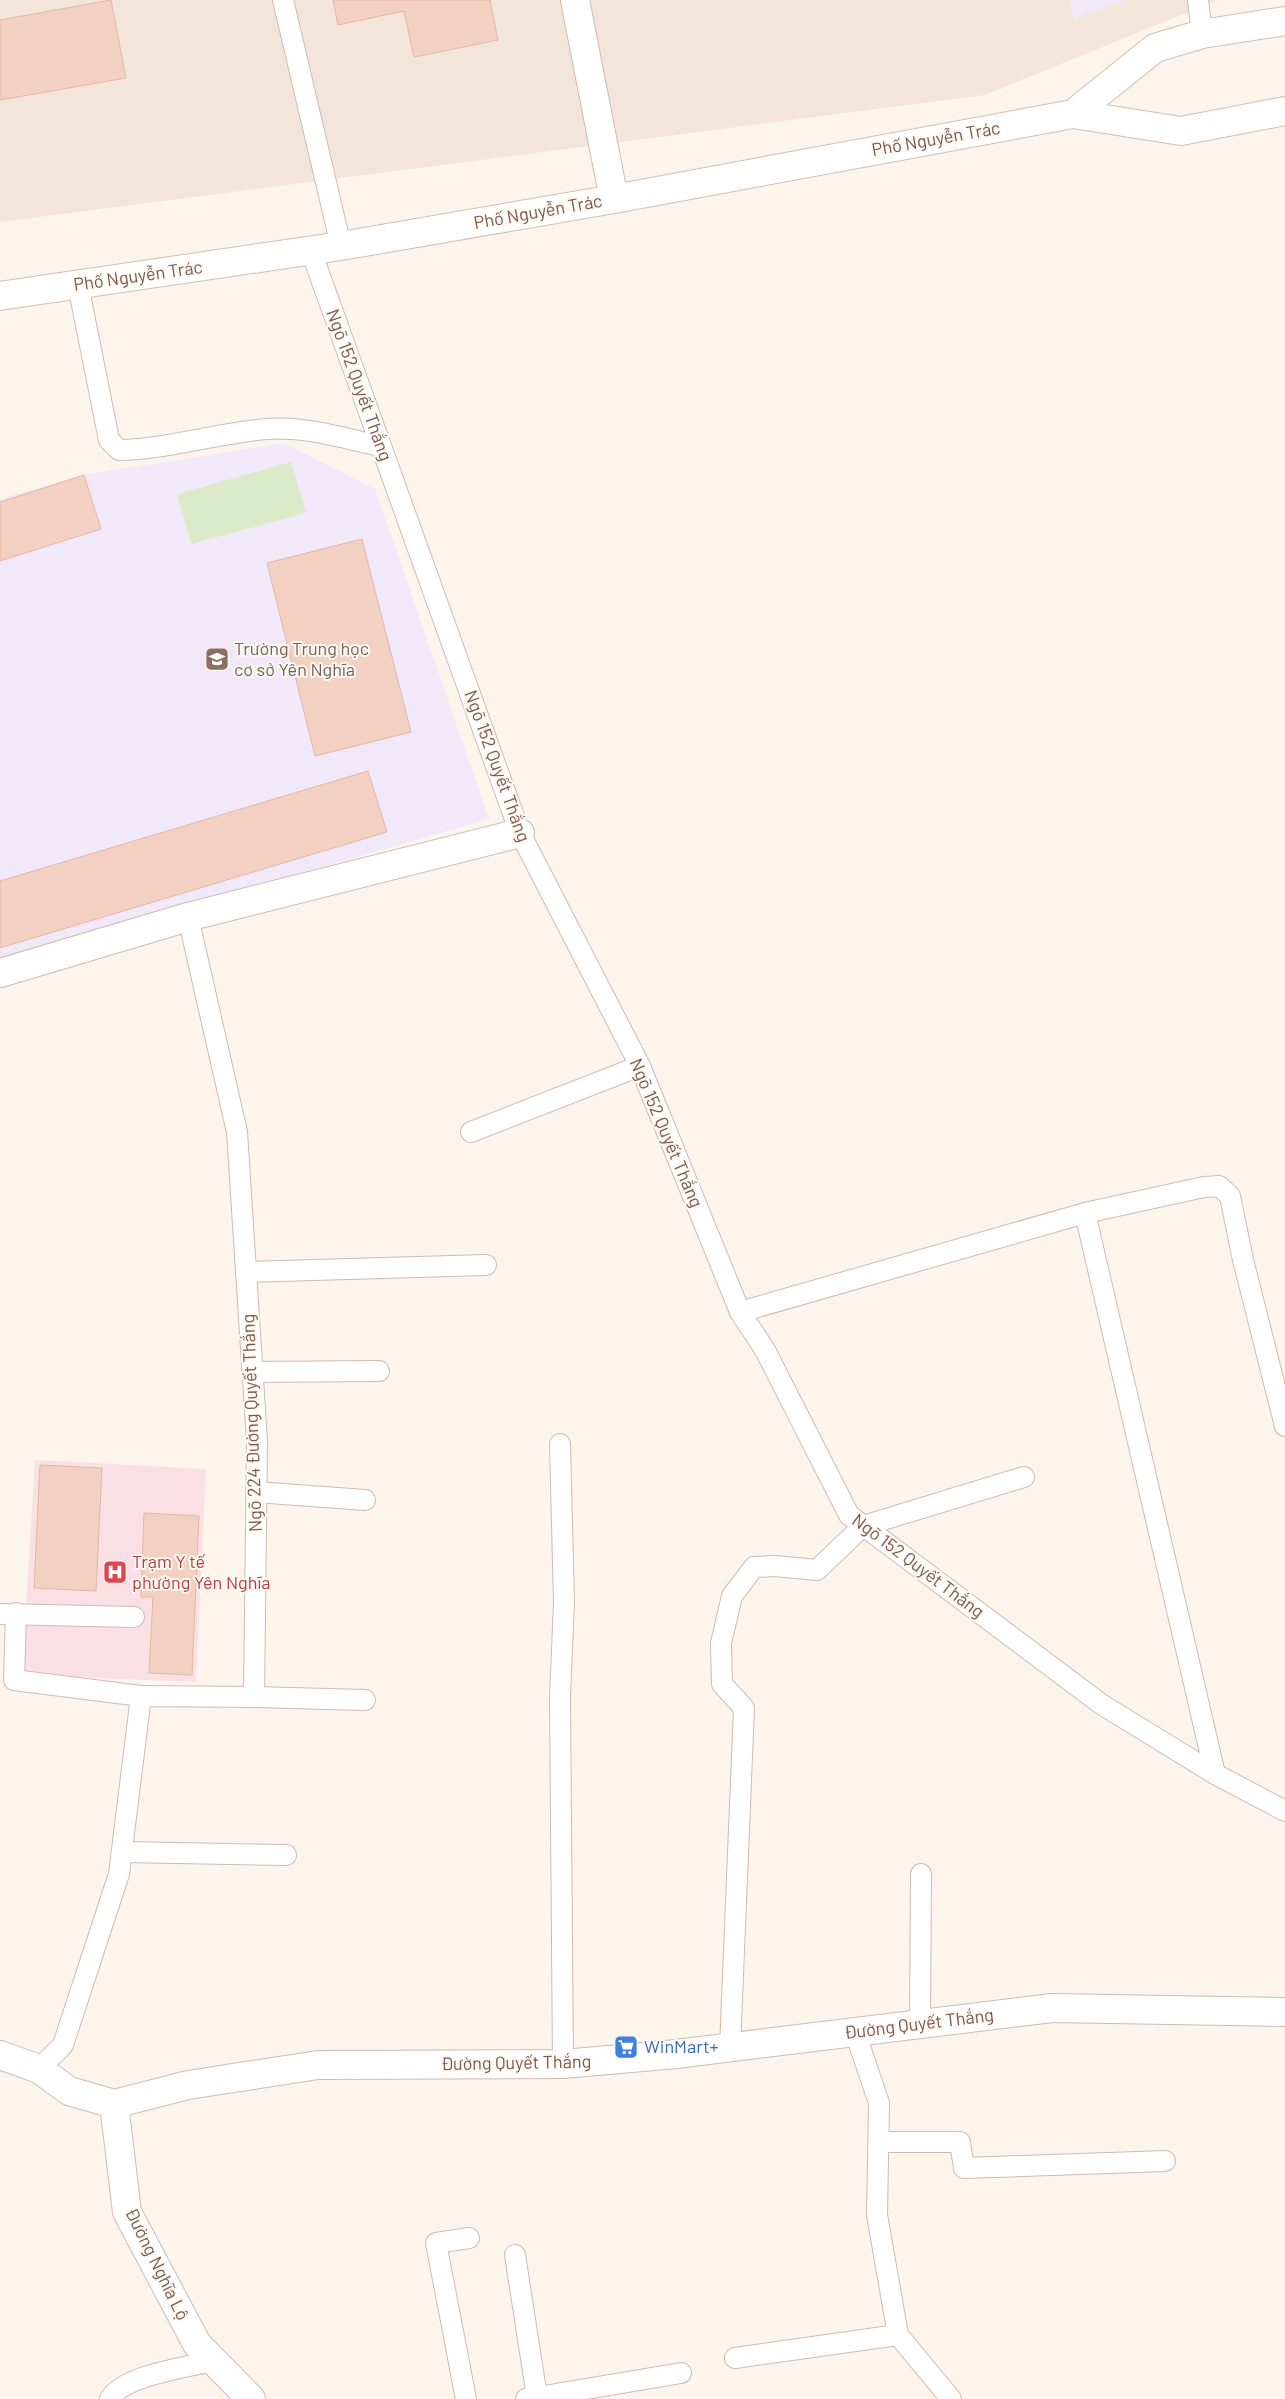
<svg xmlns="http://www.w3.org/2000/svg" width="1285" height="2399" font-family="Barlow,sans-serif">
	<rect width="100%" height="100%" fill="#fdf4ec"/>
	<path fill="#f4e5da" d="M0 0H1218L985 95 0 222Z"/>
	<g fill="#f1e8fa">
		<path d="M1070 0H1126L1073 19Z"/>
		<path d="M284 443 375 489 489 819 0 960V499L84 475Z"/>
	</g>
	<path fill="#fadfe5" d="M35 1460 206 1469 196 1682 22 1675Z"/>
	<path fill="#dbebc9" d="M291 462 306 513 191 544 177 494Z"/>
	<g fill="#f2d1c3" stroke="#e5b5a4">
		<path d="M111 0 126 78 0 100V20Z"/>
		<path d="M333 0H490L498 40 414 57 404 11 338 25Z"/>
		<path d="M84 475 101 529 0 561V502Z"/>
		<path d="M362 539 411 732 315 756 267 563Z"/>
		<path d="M368 771 387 832 0 948V881Z"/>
		<path d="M40 1465 102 1468 96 1591 34 1588Z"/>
		<path d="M144 1513 199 1516 192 1675 149 1673 153 1597H141Z"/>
	</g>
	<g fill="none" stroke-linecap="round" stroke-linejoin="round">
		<g stroke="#d0bab0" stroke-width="22">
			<g id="service">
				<path d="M283 0 341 246"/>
				<path d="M1198 0 1202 34"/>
				<path d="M311 251 520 833 640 1066 740 1312 765 1350 849 1515 1101 1704 1215 1774 1285 1811"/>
				<path d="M78 285 109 440 119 450C169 449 217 433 267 429 305 426 343 438 380 446"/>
				<path d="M471 1132 640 1066"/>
				<path d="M1085 1213 1215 1774"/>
				<path d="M246 1272 486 1265"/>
				<path d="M740 1312 1085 1213 1204 1187 1219 1186 1230 1196 1243 1260 1285 1426"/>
				<path d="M252 1372 379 1371"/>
				<path d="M560 1444 564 1603 560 1697 563 2064"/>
				<path d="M256 1492 365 1500"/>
				<path d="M16 1613 14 1680 141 1696"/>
				<path d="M0 1614 134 1617"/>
				<path d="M254 1697 365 1700"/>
				<path d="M123 1852 286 1855"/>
				<path d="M920 2025 921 1874"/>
				<path d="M855 2032 879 2103 877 2215 898 2335 951 2399"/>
				<path d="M730 2048 744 1708 722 1684 721 1643 732 1596 754 1567 775 1566 817 1570 863 1526 1024 1477"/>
				<path d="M39 2069 63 2045 119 1874 141 1696 254 1697 257 1441 237 1132 188 917"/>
				<path d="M879 2142H960L964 2168 1165 2161"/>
				<path d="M515 2255 537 2397"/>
				<path d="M735 2358 898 2335"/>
				<path d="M110 2399C122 2376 187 2367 212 2361"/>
				<path d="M466 2399 436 2243 469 2238"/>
				<path d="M526 2399 681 2373"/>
			</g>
		</g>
		<g stroke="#d0bab0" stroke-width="30">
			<g id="minor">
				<path d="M575 0 614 199"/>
				<path d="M0 973 188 917 520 833"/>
				<path d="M114 2104 127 2212 197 2344 251 2399"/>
			</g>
		</g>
		<g stroke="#d0bab0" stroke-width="30">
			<path id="tertiary" d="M0 2055 39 2069 69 2091 114 2104 188 2085 318 2065 563 2064 676 2054 1052 2008 1285 2012"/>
		</g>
		<g stroke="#d5bdb0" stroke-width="30">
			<g id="secondary">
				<path d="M1073 114 1155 48 1202 34 1285 21"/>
				<path d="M0 296 341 246 614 199 1073 114 1181 131 1285 111"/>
			</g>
		</g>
		<use href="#service" stroke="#fff" stroke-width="20"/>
		<use href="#minor" stroke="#fff" stroke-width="28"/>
		<use href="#tertiary" stroke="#fff" stroke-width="28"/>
		<use href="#secondary" stroke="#fff" stroke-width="28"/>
	</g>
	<defs>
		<g id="school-square" transform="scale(1.25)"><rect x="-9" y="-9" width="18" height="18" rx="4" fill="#8d6e63" stroke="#fff9f3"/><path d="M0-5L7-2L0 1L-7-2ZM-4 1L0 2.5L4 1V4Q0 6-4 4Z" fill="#fff"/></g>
		<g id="hospital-square" transform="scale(1.25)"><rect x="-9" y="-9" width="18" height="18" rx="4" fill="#e0444e" stroke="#fff9f3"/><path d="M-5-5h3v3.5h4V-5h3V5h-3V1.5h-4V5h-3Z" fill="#fff"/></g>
		<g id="supermarket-square" transform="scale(1.25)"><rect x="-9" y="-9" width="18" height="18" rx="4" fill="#3f7fe0" stroke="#fff9f3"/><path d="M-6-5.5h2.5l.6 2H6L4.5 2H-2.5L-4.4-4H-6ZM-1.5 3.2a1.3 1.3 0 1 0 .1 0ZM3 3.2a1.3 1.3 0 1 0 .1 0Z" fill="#fff"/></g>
	</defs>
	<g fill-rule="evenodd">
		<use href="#school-square" x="217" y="659"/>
		<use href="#hospital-square" x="115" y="1572"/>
		<use href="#supermarket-square" x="626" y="2047"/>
	</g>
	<g text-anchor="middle" stroke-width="4" stroke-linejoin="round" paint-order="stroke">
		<g font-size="18" fill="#79584d" stroke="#fff9f3">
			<text transform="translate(936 139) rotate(-10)" y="6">Phố Nguyễn Trác</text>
			<text transform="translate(538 212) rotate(-10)" y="6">Phố Nguyễn Trác</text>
			<text transform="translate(138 276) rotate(-8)" y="6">Phố Nguyễn Trác</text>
			<text transform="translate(359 385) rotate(70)" y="6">Ngõ 152 Quyết Thắng</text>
			<text transform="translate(497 766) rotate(70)" y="6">Ngõ 152 Quyết Thắng</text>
			<text transform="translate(666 1133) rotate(67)" y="6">Ngõ 152 Quyết Thắng</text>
			<text transform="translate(252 1423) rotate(-92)" y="6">Ngõ 224 Đường Quyết Thắng</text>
			<text transform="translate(918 1566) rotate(37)" y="6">Ngõ 152 Quyết Thắng</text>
			<text transform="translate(919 2024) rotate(-7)" y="6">Đường Quyết Thắng</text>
			<text transform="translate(516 2063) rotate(-1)" y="6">Đường Quyết Thắng</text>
			<text transform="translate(157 2264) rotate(64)" y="6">Đường Nghĩa Lộ</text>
		</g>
		<g font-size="18" fill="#785e54" stroke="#fff9f3" text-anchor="start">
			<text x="234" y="655">Trường Trung học<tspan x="234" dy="21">cơ sở Yên Nghĩa</tspan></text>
		</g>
		<g font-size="18" fill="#be3a42" stroke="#fff9f3" text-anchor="start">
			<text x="132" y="1568">Trạm Y tế<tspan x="132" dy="21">phường Yên Nghĩa</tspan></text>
		</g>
		<g font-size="18" fill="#366cbe" stroke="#fff9f3" text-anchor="start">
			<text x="644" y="2053">WinMart+</text>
		</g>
	</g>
</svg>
